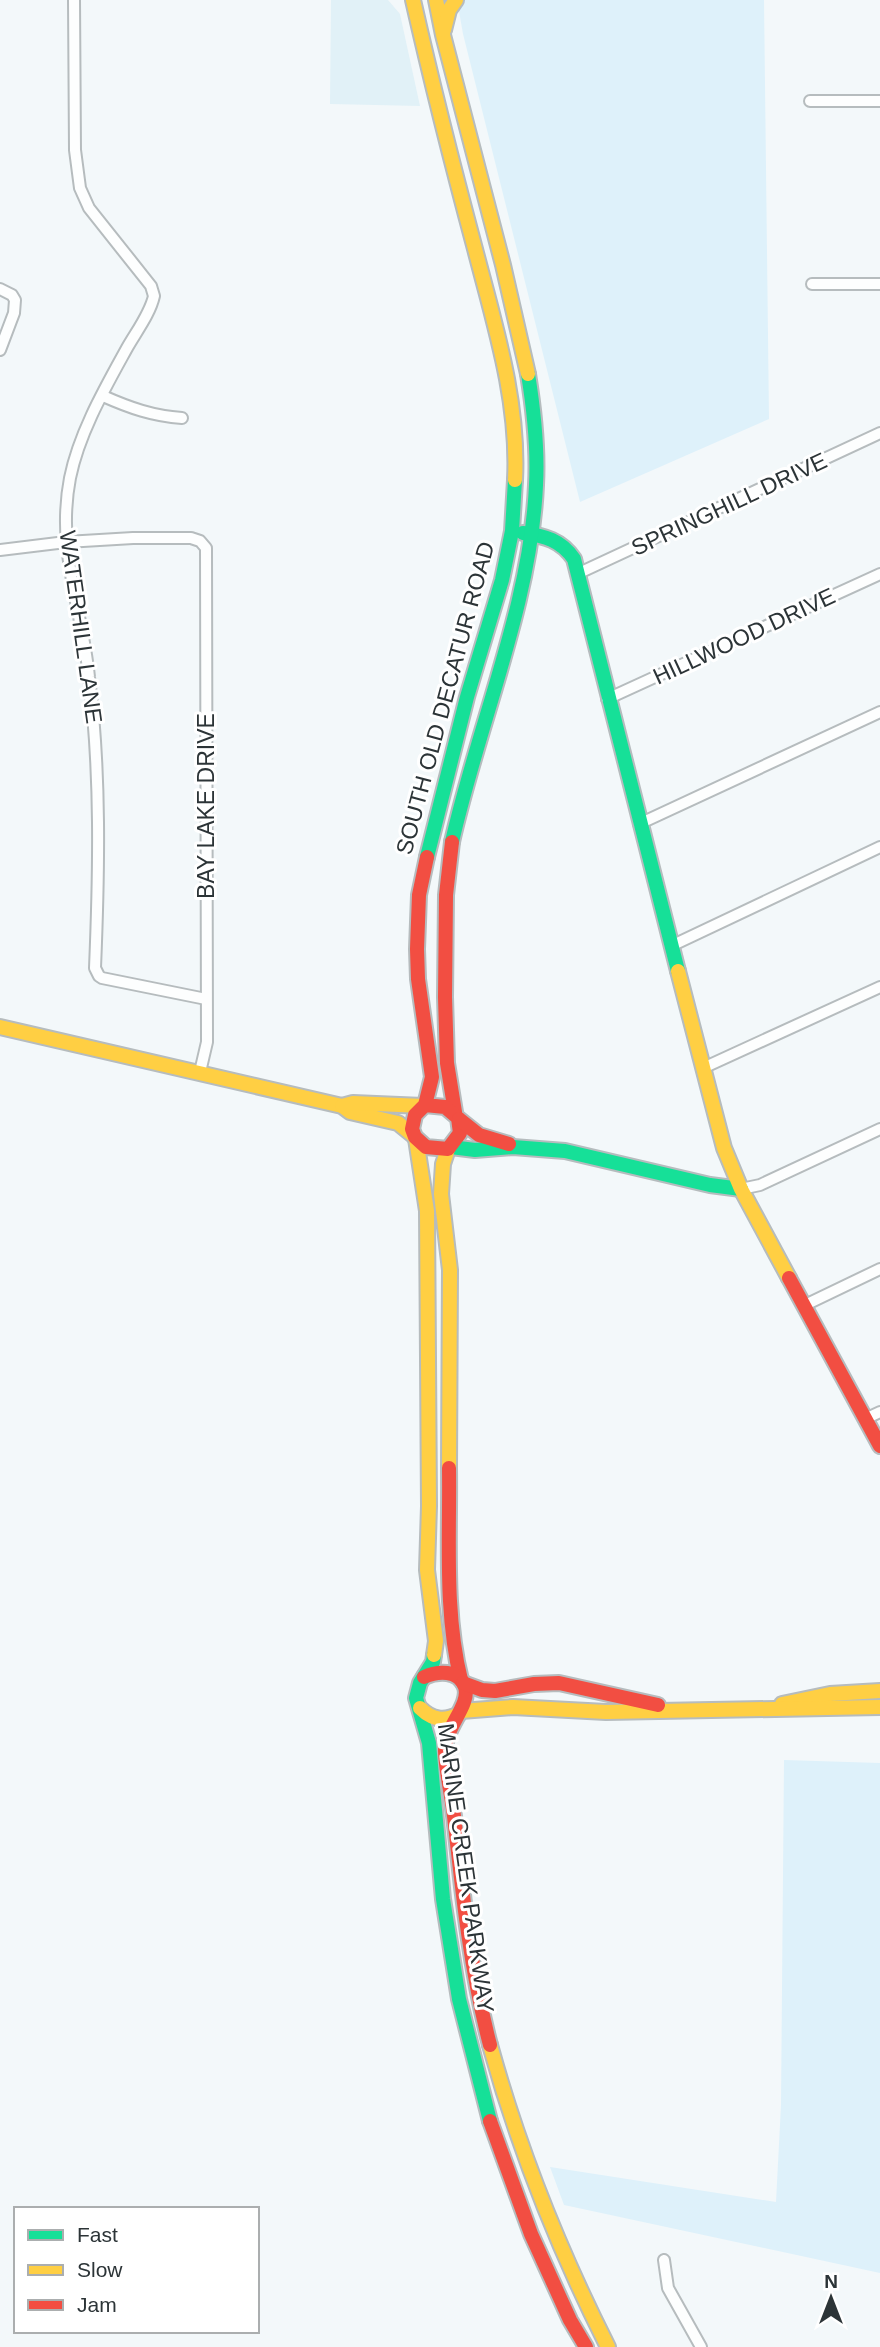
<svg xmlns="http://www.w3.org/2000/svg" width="880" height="2347" font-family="Helvetica,sans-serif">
	<rect width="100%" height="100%" fill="#f3f8fa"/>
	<path fill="#e1f1f7" d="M331 0H388L400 14 420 106 330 104Z"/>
	<g fill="#def1fa">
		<path d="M457 0H764L769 419 580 502 463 34Z"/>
		<path d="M784 1760 880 1763V2273L564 2205 550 2167 776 2202 781 2105Z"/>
	</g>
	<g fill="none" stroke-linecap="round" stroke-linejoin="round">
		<g stroke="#b6bcbe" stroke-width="14">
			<g id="street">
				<path d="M74 0 75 150 80 188 89 208 151 286 154 296C150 314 136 332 127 348 105 388 79 433 70 478 56 550 82 608 89 677 101 773 99 871 95 968L99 976 102 978 206 999"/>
				<path d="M810 101H880"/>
				<path d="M812 284H880"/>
				<path d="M0 289 12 295 15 300 14 313 0 350"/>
				<path d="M103 396C130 408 153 416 182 418"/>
				<path d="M0 550 66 542 133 538H191L200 541 206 548 207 1042 200 1072"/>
				<path d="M577 574 880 433"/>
				<path d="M607 699 880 574"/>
				<path d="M639 824 880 712"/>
				<path d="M671 946 880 847"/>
				<path d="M703 1068 880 987"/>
				<path d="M741 1189 760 1185 880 1129"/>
				<path d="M803 1306 880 1269"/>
				<path d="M865 1419 880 1412"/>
				<path d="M664 2260 668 2288 701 2347"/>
			</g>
		</g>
		<g stroke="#b6bcbe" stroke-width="18">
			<g id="fast">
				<path d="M523 533C545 536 561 540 574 559L678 971"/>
				<path d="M452 842C478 725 531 604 536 485 538 448 534 411 528 374"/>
				<path d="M427 857 467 697 502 580 512 531 515 480"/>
				<path d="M451 1147 475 1150 513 1147 565 1151 710 1185 741 1189"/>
				<path d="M434 1655 433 1662 420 1683 416 1698 429 1743 443 1899 459 1999 490 2121"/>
			</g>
		</g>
		<g stroke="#b6bcbe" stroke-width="18">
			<g id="slow">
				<path d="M413 0C432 84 453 167 475 249 495 326 519 401 515 480"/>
				<path d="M436 0 443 35 503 265 528 374"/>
				<path d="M444 30 449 10 456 0"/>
				<path d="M678 971 724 1148 741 1189 789 1278"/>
				<path d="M0 1027 342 1106 350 1112 398 1123 414 1136"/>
				<path d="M342 1106 353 1103 423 1106"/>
				<path d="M416 1139 427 1211 429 1506 427 1570 436 1641 434 1655"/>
				<path d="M448 1149 443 1164 441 1194 450 1270 449 1468"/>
				<path d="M782 1704 830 1694 880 1691"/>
				<path d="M420 1708C432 1720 444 1722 459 1714"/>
				<path d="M461 1711 513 1707 606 1712 880 1707"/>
				<path d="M490 2045C519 2150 559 2250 608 2347"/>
			</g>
		</g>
		<g stroke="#b6bcbe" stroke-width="18">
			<g id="jam">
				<path d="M452 842 446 895 445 997 447 1063 455 1112"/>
				<path d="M425 1105 445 1107 458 1118 460 1133 448 1149 426 1147 415 1137 412 1129 415 1115 425 1105 432 1077 418 979 417 949 419 895 427 857"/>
				<path d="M459 1119 479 1135 509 1144"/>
				<path d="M789 1278 880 1446"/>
				<path d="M449 1468C450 1538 444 1612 461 1680"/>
				<path d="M424 1677C437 1671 459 1669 465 1687 471 1705 444 1728 445 1751 446 1776 453 1800 455 1825 463 1899 471 1972 490 2045"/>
				<path d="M463 1683 482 1690 495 1691 534 1684 559 1683 658 1705"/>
				<path d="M490 2121 531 2234 570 2320 586 2347"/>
			</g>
		</g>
		<use href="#street" stroke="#fdfefe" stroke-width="10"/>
		<use href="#fast" stroke="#16e098" stroke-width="14"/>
		<use href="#slow" stroke="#ffcf43" stroke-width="14"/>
		<use href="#jam" stroke="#f24e42" stroke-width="14"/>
	</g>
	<g text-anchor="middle" stroke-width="6" stroke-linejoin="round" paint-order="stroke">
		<g font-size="23" fill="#2c3437" stroke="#fff">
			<text transform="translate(729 504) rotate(-25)" y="8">SPRINGHILL DRIVE</text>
			<text transform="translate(81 627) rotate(82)" y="8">WATERHILL LANE</text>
			<text transform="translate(744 636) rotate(-25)" y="8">HILLWOOD DRIVE</text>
			<text transform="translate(445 698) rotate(-75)" y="8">SOUTH OLD DECATUR ROAD</text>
			<text transform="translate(206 806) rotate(-90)" y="8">BAY LAKE DRIVE</text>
			<text transform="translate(466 1868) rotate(82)" y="8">MARINE CREEK PARKWAY</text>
		</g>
	</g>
	<rect x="14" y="2207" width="245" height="126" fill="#ffffff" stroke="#abaeaf" stroke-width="2"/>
	<rect x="28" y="2230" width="35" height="10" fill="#16e098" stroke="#abaeaf" stroke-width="2"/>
	<text x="77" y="2242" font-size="21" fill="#2c3437">Fast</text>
	<rect x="28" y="2265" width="35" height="10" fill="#ffcf43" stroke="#abaeaf" stroke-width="2"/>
	<text x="77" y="2277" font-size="21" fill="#2c3437">Slow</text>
	<rect x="28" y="2300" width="35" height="10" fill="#f24e42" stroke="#abaeaf" stroke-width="2"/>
	<text x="77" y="2312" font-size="21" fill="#2c3437">Jam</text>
	<g transform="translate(831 2298)" stroke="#ffffff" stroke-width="5" paint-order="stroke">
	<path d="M0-5L12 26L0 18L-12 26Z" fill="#2c3437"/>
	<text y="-10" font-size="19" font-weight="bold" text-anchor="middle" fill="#2c3437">N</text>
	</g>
</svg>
